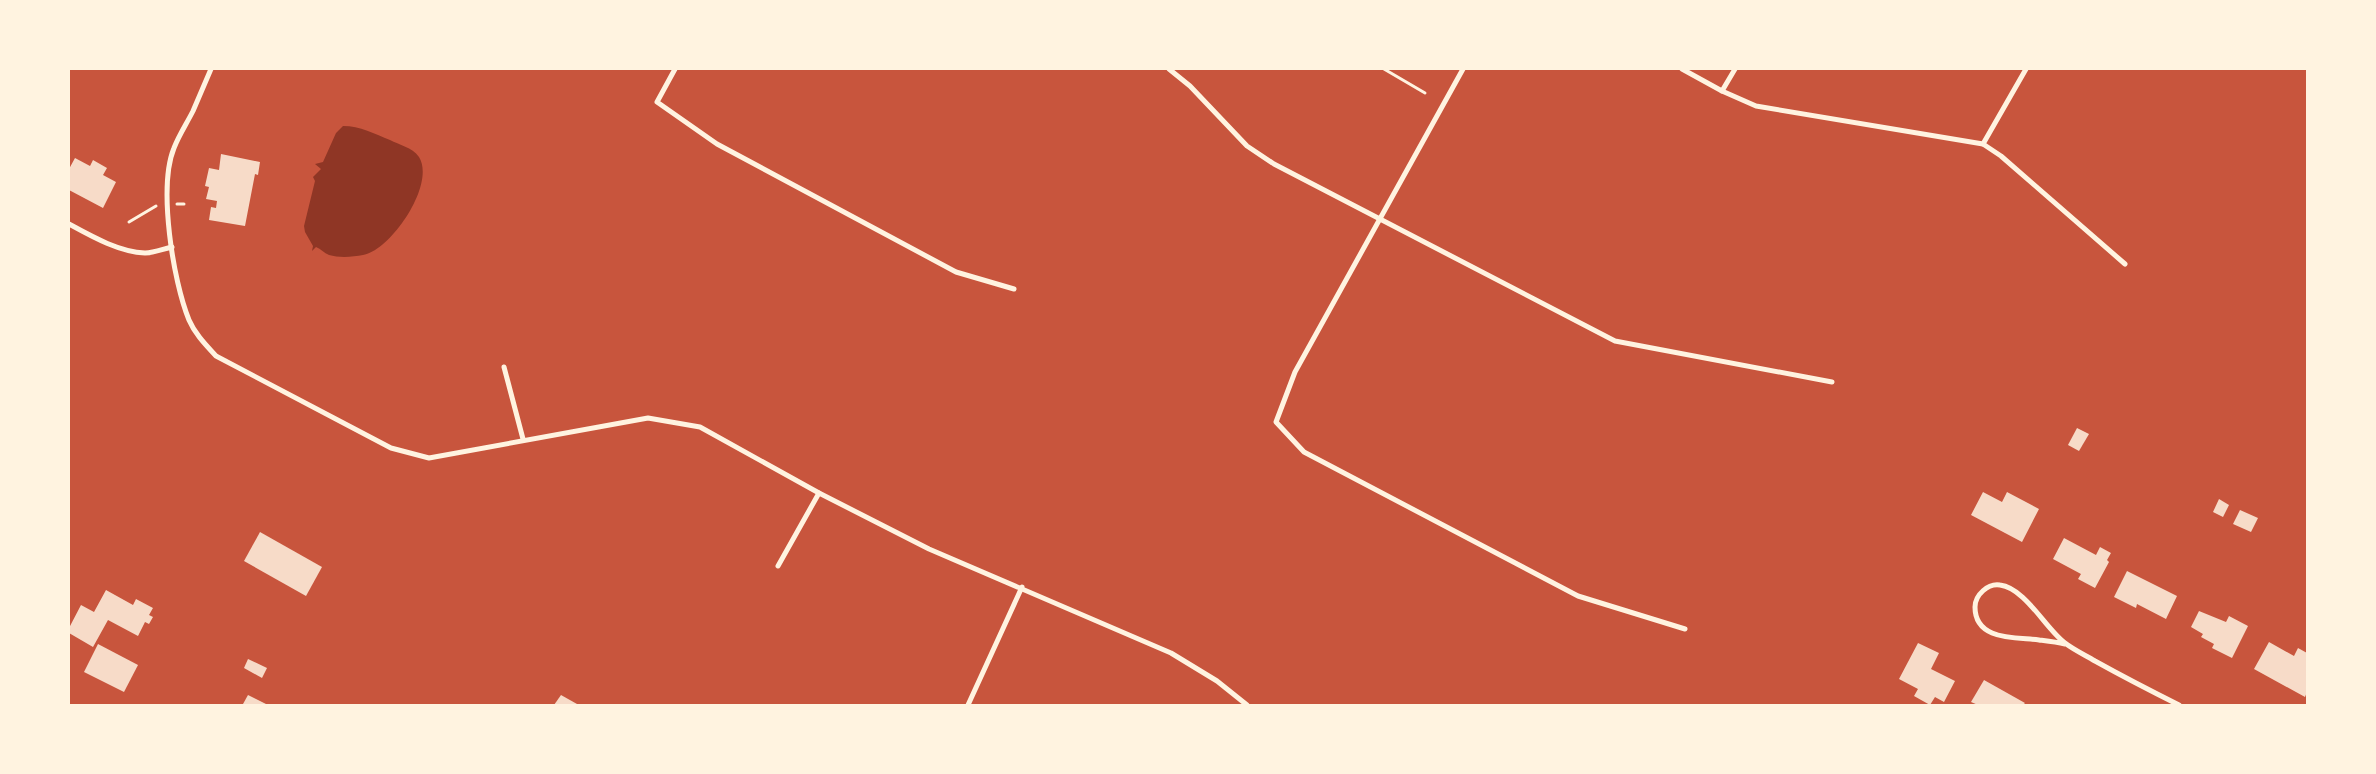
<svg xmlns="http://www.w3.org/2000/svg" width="2376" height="774" font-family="Cabin,sans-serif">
	<rect width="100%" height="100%" fill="#c8553d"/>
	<path fill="#8f3625" d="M343 126C360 126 375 134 390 140 399 145 412 147 419 157 436 184 391 250 363 255 353 257 339 258 329 255 324 253 321 249 316 247L312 251 313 246 305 232 304 226 315 181 313 177 321 169 315 164 323 162 336 133Z"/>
	<g fill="#f7dbc8">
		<path d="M221 154 260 162 258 175 255 174 245 226 209 220 211 207 216 208 217 201 206 199 209 187 205 186 209 168 219 170Z"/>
		<path d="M75 158 90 166 93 160 107 168 103 175 116 182 103 208 69 190V169Z"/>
		<path d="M2077 428 2089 434 2079 451 2068 445Z"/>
		<path d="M1983 492 2002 502 2007 492 2039 509 2022 542 1971 515Z"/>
		<path d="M2219 499 2229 505 2223 517 2213 512Z"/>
		<path d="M2240 510 2258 518 2251 532 2233 524Z"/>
		<path d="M260 532 322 567 306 596 244 561Z"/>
		<path d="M2064 538 2096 555 2100 547 2111 553 2107 560 2109 562 2095 588 2078 579 2081 574 2053 559Z"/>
		<path d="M2127 571 2177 596 2166 619 2137 604 2136 608 2114 597Z"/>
		<path d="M106 590 133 605 136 599 153 608 149 615 153 617 149 624 145 622 138 636 108 620 93 647 69 633V628L81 605 94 612Z"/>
		<path d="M2199 611 2226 622 2229 616 2248 626 2232 658 2212 648 2214 644 2201 637 2203 634 2191 627Z"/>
		<path d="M2269 642 2294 656 2298 648 2307 653V692L2305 697 2254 669Z"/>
		<path d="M1918 643 1939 653 1931 669 1955 681 1944 702 1935 697 1930 705 1914 696 1918 689 1899 679Z"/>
		<path d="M98 644 138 665 124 692 84 672Z"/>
		<path d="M248 659 267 668 262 678 244 668Z"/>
		<path d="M1984 680 2025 703 2023 705H1978L1971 702Z"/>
		<path d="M248 695 268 705 243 704Z"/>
		<path d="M561 695 577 704V705H554Z"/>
	</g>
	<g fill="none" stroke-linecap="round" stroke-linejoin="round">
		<g stroke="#fff3e0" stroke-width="3">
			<path d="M1384 69 1425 93"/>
			<path d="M177 204H184"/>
			<path d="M129 222 156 206"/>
		</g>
		<g stroke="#fff3e0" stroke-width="5">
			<path d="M211 69C205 83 199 97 193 111 187 123 179 135 174 148 158 187 173 281 189 320 195 334 206 345 216 356L391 448 429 458 648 418 700 427 819 493 929 549 1171 653 1217 681 1247 705"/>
			<path d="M675 69 657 102 717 144 956 272 1014 289"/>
			<path d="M1169 69 1190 86 1247 146 1274 164 1615 341 1832 382"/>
			<path d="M1463 69 1295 372 1276 422 1304 452 1578 596 1685 629"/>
			<path d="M1682 69 1722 91 1756 106 1983 144 2001 156 2125 264"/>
			<path d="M1722 91 1735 69"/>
			<path d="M1983 144 2026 69"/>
			<path d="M69 224C91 236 119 252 145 253 154 253 163 249 172 247"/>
			<path d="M504 367 523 439"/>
			<path d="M778 566 819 493"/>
			<path d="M2065 644C2056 642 2047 641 2039 640 2016 637 1975 641 1975 607 1975 595 1988 583 2000 585 2025 588 2046 629 2065 643 2074 650 2085 655 2095 661 2122 676 2151 691 2179 705"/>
			<path d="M968 705 1022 587"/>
		</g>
	</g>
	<rect width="2376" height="774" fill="none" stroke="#fff3e0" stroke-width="140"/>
</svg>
